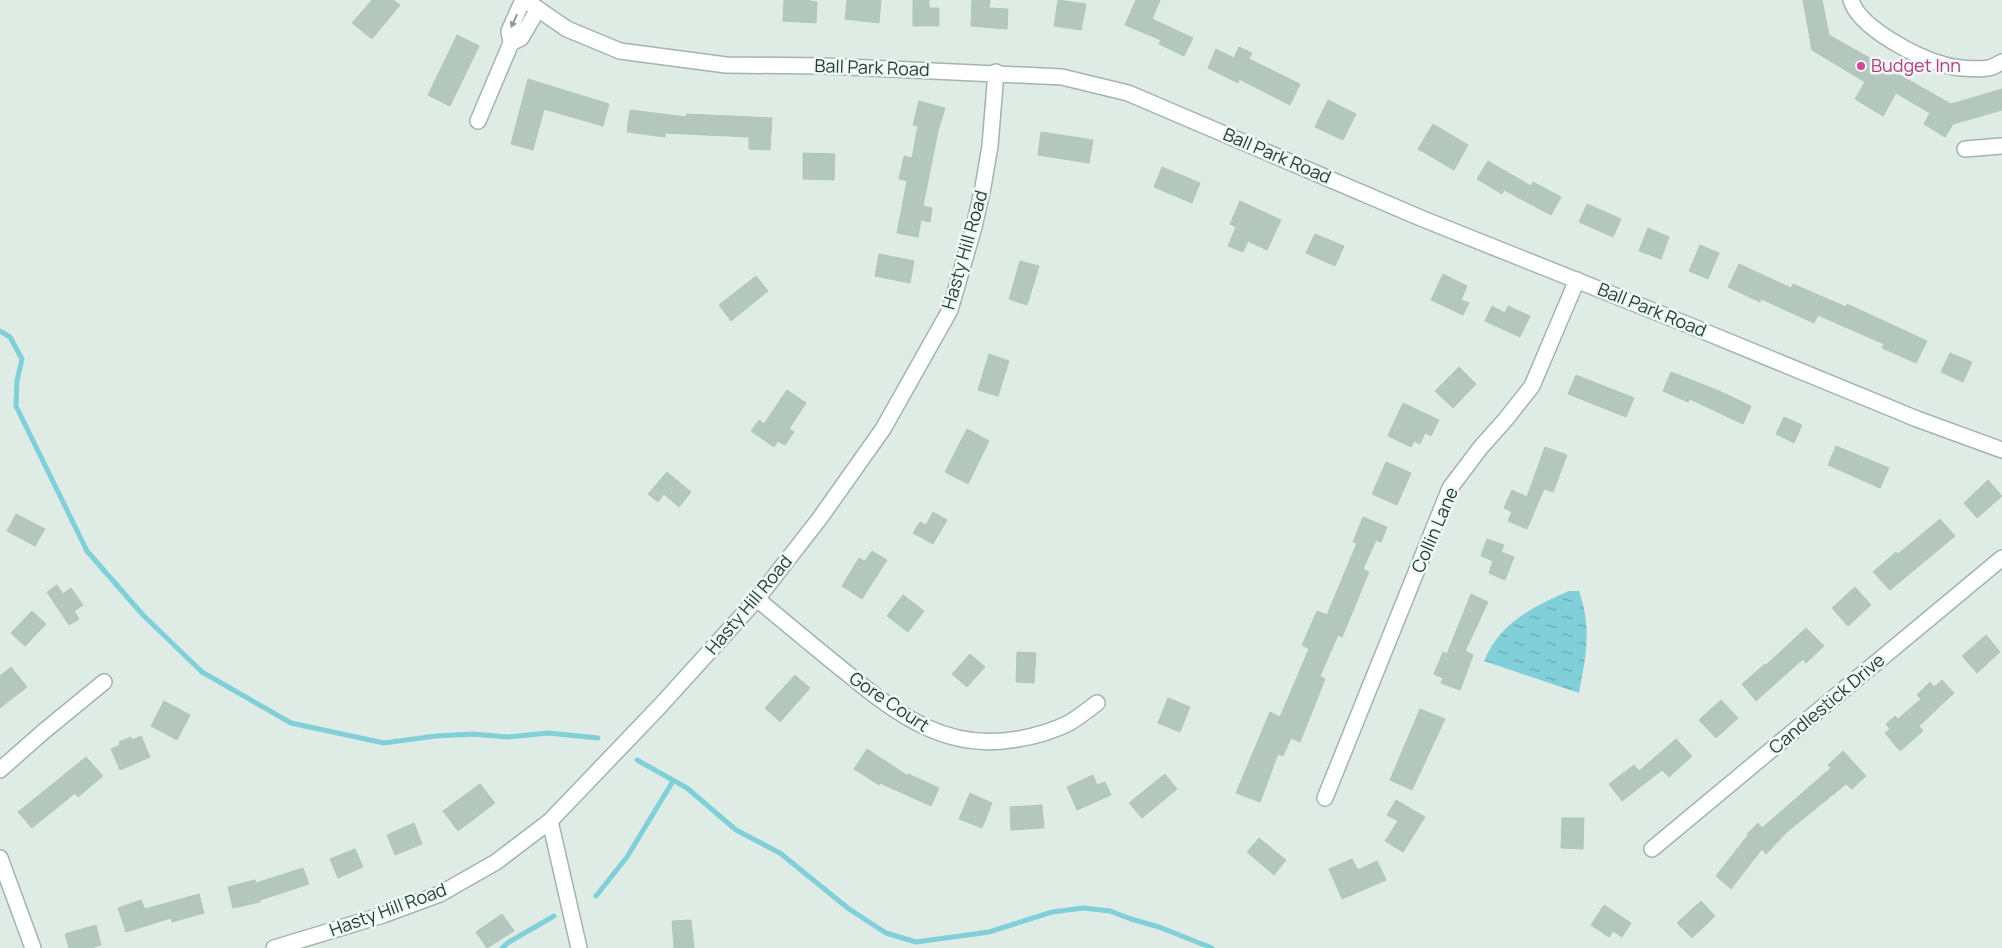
<svg xmlns="http://www.w3.org/2000/svg" width="2002" height="948" font-family="Manrope,sans-serif">
	<defs>
		<pattern id="water-ripples" width="26" height="14" patternUnits="userSpaceOnUse" patternTransform="scale(1.25)"><rect width="26" height="14" fill="#81cfd8"/><path d="M2 4q2-2 4 0t4 0M15 11q2-2 4 0t4 0" fill="none" stroke="#69a9b0"/></pattern>
	</defs>
	<rect width="100%" height="100%" fill="#dfece6"/>
	<path fill="url(#water-ripples)" d="M1569 591H1579C1592 628 1586 656 1579 693L1484 661C1500 622 1533 607 1569 591Z"/>
	<g fill="none" stroke-linecap="round" stroke-linejoin="round">
		<g stroke="#81cfd8" stroke-width="5">
			<path d="M0 331 10 337 22 359 17 381 16 406 87 551 143 615 202 672 291 723 384 743 436 736 473 734 507 737 548 733 598 738"/>
			<path d="M637 760 687 788 736 830 780 853 849 909 886 933 916 942 989 932 1052 912 1083 908 1110 911 1131 919 1159 927 1212 948"/>
			<path d="M596 896 627 857 673 781"/>
			<path d="M502 948 509 942 554 916"/>
		</g>
	</g>
	<g fill="#b4c7bf" stroke="#b1c6bc">
		<path d="M372 0H393L400 5 372 39 352 23Z"/>
		<path d="M784 0H810V1L817 2 816 23 783 21Z"/>
		<path d="M847 0H881L879 23 845 19Z"/>
		<path d="M913 0H929V8H939V26H913Z"/>
		<path d="M972 0H990L989 8 1008 9 1007 29 971 26Z"/>
		<path d="M1058 0 1086 4 1081 30 1054 26Z"/>
		<path d="M1136 0H1160L1152 19 1193 38 1184 56 1159 44 1161 40 1125 25Z"/>
		<path d="M1803 0H1822L1829 35 1951 104 2002 89V110L1953 124 1945 137 1924 124 1930 113 1896 93 1883 116 1855 99 1865 82 1812 50Z"/>
		<path d="M457 35 479 46 450 106 428 95Z"/>
		<path d="M1239 47 1252 53 1249 59 1300 84 1290 105 1239 79 1238 83 1208 68 1216 49 1234 58Z"/>
		<path d="M528 79 609 104 603 126 544 109 533 150 511 144Z"/>
		<path d="M1328 100 1356 114 1343 140 1315 127Z"/>
		<path d="M919 101 945 108 938 131 923 206 932 208 930 222 921 220 918 237 897 233 907 181 899 179 904 156 912 158 918 126 913 125Z"/>
		<path d="M630 110 686 117 687 114 772 118 770 150 749 149V137L665 133V137L627 132Z"/>
		<path d="M1433 124 1468 145 1454 170 1418 149Z"/>
		<path d="M1041 132 1093 140 1089 163 1038 155Z"/>
		<path d="M803 153 835 154 834 180 803 179Z"/>
		<path d="M1488 161 1531 186 1533 182 1561 197 1551 215 1504 190 1502 194 1477 179Z"/>
		<path d="M1162 167 1200 183 1192 203 1154 187Z"/>
		<path d="M1240 201 1281 220 1267 250 1248 241 1243 252 1228 246 1236 227 1230 224Z"/>
		<path d="M1587 204 1621 219 1613 237 1579 222Z"/>
		<path d="M1648 228 1669 237 1661 259 1639 251Z"/>
		<path d="M1315 234 1344 246 1335 266 1306 253Z"/>
		<path d="M1700 245 1719 253 1708 279 1689 271Z"/>
		<path d="M879 254 914 261 910 283 875 276Z"/>
		<path d="M1020 261 1039 266 1027 305 1009 299Z"/>
		<path d="M1739 264 1791 288 1793 284 1846 307 1847 304 1927 341 1916 363 1882 348 1884 344 1818 315 1814 323 1761 299 1760 302 1728 287Z"/>
		<path d="M1443 274 1467 286 1461 300 1469 303 1463 315 1431 300Z"/>
		<path d="M756 276 768 291 731 321 719 305Z"/>
		<path d="M1492 306 1505 313 1508 306 1530 316 1520 337 1485 321Z"/>
		<path d="M1950 353 1972 362 1963 382 1941 372Z"/>
		<path d="M989 354 1009 361 998 396 978 390Z"/>
		<path d="M1459 367 1476 384 1453 408 1435 391Z"/>
		<path d="M1671 372 1717 390 1751 406 1743 424 1690 399 1688 402 1663 391Z"/>
		<path d="M1576 375 1634 398 1626 417 1568 394Z"/>
		<path d="M787 390 806 403 789 429 794 432 785 445 778 441 774 447 751 431 759 420 764 424Z"/>
		<path d="M1403 403 1439 420 1431 436 1425 433 1420 444 1414 441 1411 447 1388 436Z"/>
		<path d="M1784 417 1802 425 1794 443 1776 434Z"/>
		<path d="M967 429 989 441 968 484 945 472Z"/>
		<path d="M1836 446 1889 468 1880 488 1828 465Z"/>
		<path d="M1545 447 1567 455 1553 492 1544 489 1527 529 1508 521 1512 512 1504 508 1512 490 1527 497Z"/>
		<path d="M1386 462 1411 473 1397 505 1372 494Z"/>
		<path d="M667 472 691 492 679 507 664 494 658 502 648 494Z"/>
		<path d="M1988 480 2002 496 1977 518 1964 503Z"/>
		<path d="M933 512 947 520 933 544 913 533 920 522 926 525Z"/>
		<path d="M16 514 45 529 35 546 7 531Z"/>
		<path d="M1363 517 1387 527 1381 542 1376 540 1363 569 1369 572 1342 637 1338 635 1320 676 1325 679 1300 742 1291 738 1283 756 1278 754 1260 802 1236 793 1270 712 1280 717 1309 649 1302 645 1317 611 1327 615 1357 543 1353 542Z"/>
		<path d="M1940 519 1955 536 1890 590 1873 572 1896 552 1898 554Z"/>
		<path d="M1487 539 1504 545 1501 552 1514 557 1505 580 1489 573 1493 561 1481 556Z"/>
		<path d="M872 551 887 560 862 599 842 586 859 558 865 561Z"/>
		<path d="M57 585 63 594 71 588 83 605 74 611 79 619 69 625 47 592Z"/>
		<path d="M1855 587 1871 605 1848 626 1832 608Z"/>
		<path d="M1471 594 1488 602 1465 651 1473 655 1460 690 1441 683 1443 678 1434 674 1443 652 1447 654Z"/>
		<path d="M903 595 924 611 908 632 887 616Z"/>
		<path d="M32 611 46 624 25 646 11 633Z"/>
		<path d="M1806 628 1824 646 1806 663 1803 659 1756 701 1742 684 1765 664 1766 665Z"/>
		<path d="M1986 635 2000 652 1977 673 1962 656Z"/>
		<path d="M1017 652 1036 653 1034 683 1016 682Z"/>
		<path d="M970 654 985 667 967 687 952 674Z"/>
		<path d="M11 667 27 687 0 708V676Z"/>
		<path d="M795 675 810 688 780 722 765 708Z"/>
		<path d="M1942 680 1954 693 1919 726 1923 731 1900 751 1885 733 1890 729 1886 724 1895 716 1898 719 1921 699 1917 695 1930 682 1934 687Z"/>
		<path d="M1168 698 1190 707 1180 732 1158 723Z"/>
		<path d="M1721 700 1738 718 1716 738 1699 720Z"/>
		<path d="M164 701 190 715 177 740 151 726Z"/>
		<path d="M1420 709 1445 719 1412 790 1390 780Z"/>
		<path d="M141 736 150 757 120 770 111 749 120 745 119 742 131 737 132 740Z"/>
		<path d="M1676 739 1692 756 1669 777 1662 770 1622 801 1609 784 1634 765 1639 771Z"/>
		<path d="M867 749 908 776V774L939 788 931 806 880 783 879 785 854 769Z"/>
		<path d="M1843 751 1866 776 1852 789 1846 784 1788 831 1766 854 1762 849 1731 889 1716 876 1748 835 1747 834 1758 823 1762 828 1831 768 1828 765Z"/>
		<path d="M86 757 103 776 78 797 75 793 32 828 18 812Z"/>
		<path d="M1165 774 1177 789 1142 818 1129 803Z"/>
		<path d="M1093 775 1097 785 1105 782 1111 795 1077 810 1067 787Z"/>
		<path d="M480 784 495 803 458 831 443 811Z"/>
		<path d="M970 793 992 803 982 828 959 819Z"/>
		<path d="M1396 800 1425 817 1403 852 1385 841 1398 821 1387 815Z"/>
		<path d="M1042 805 1044 828 1011 830 1010 807Z"/>
		<path d="M1562 818H1584L1583 849 1561 848Z"/>
		<path d="M414 823 422 844 395 855 387 835Z"/>
		<path d="M1259 838 1286 860 1274 875 1247 852Z"/>
		<path d="M355 849 363 867 338 878 330 859Z"/>
		<path d="M1352 859 1358 870 1377 861 1386 880 1342 899 1329 869Z"/>
		<path d="M303 868 309 884 260 900V902L233 908 228 887 255 880 256 883Z"/>
		<path d="M199 894 204 913 172 922 171 918 126 932 118 908 141 900 145 909Z"/>
		<path d="M1701 901 1715 916 1692 938 1677 923Z"/>
		<path d="M1604 905 1631 923 1622 937 1613 931 1609 937 1591 925Z"/>
		<path d="M502 914 514 931 487 948 476 932Z"/>
		<path d="M691 920 694 948H674L672 921Z"/>
		<path d="M96 925 101 945 91 948H69L65 934Z"/>
	</g>
	<g fill="none" stroke-linecap="round" stroke-linejoin="round">
		<g stroke="#a1b4ad" stroke-width="18">
			<g id="minor">
				<path d="M525 0 567 29 620 51 726 65 825 66 1062 77 1128 93 1423 219 1686 324 1917 419 2002 450"/>
				<path d="M1851 0C1859 28 1918 58 1945 65 1953 68 1979 70 1988 68 1992 68 1998 64 2002 62"/>
				<path d="M511 43 521 38 538 9"/>
				<path d="M478 121 511 43 509 31 523 0"/>
				<path d="M1965 149 2002 146"/>
				<path d="M757 599C787 624 817 649 848 674 899 716 948 752 1018 739 1036 736 1053 731 1069 723 1079 717 1088 710 1097 703"/>
				<path d="M0 770 43 732 104 682"/>
				<path d="M1325 798 1450 488 1481 447 1506 419 1532 386 1577 280"/>
				<path d="M550 821 579 948"/>
				<path d="M1652 849 2002 558"/>
				<path d="M0 858 33 948"/>
				<path d="M274 948 383 915 440 894 496 862 550 821 660 706 757 599 820 518 883 429 950 310 974 227 983 187 990 146 996 72"/>
			</g>
		</g>
		<use href="#minor" stroke="#fff" stroke-width="15"/>
	</g>
	<defs><path id="oneway-solid" d="M-6-.8H1V-3.2L6.5 0L1 3.2V.8H-6Z" transform="scale(1.25)"/></defs>
	<use fill="#8e9e9a" href="#oneway-solid" transform="translate(514 21) rotate(115)"/>
	<circle fill="#d1479c" stroke="#f0f8f4" stroke-width="2" cx="1861" cy="66" r="5"/>
	<g text-anchor="middle" stroke-width="5" stroke-linejoin="round" paint-order="stroke">
		<g font-size="18" fill="#b23c85" stroke="#f0f8f4" text-anchor="start">
			<text x="1871" y="72">Budget Inn</text>
		</g>
		<g font-size="18" fill="#1e3e34" stroke="#f0f8f4">
			<text transform="translate(872 68) rotate(2)" y="6">Ball Park Road</text>
			<text transform="translate(1277 156) rotate(23)" y="6">Ball Park Road</text>
			<text transform="translate(965 250) rotate(-74)" y="6">Hasty Hill Road</text>
			<text transform="translate(1652 310) rotate(22)" y="6">Ball Park Road</text>
			<text transform="translate(1435 530) rotate(-67)" y="6">Collin Lane</text>
			<text transform="translate(749 605) rotate(-50)" y="6">Hasty Hill Road</text>
			<text transform="translate(889 702) rotate(34)" y="6">Gore Court</text>
			<text transform="translate(1827 704) rotate(-40)" y="6">Candlestick Drive</text>
			<text transform="translate(388 910) rotate(-20)" y="6">Hasty Hill Road</text>
		</g>
	</g>
</svg>
